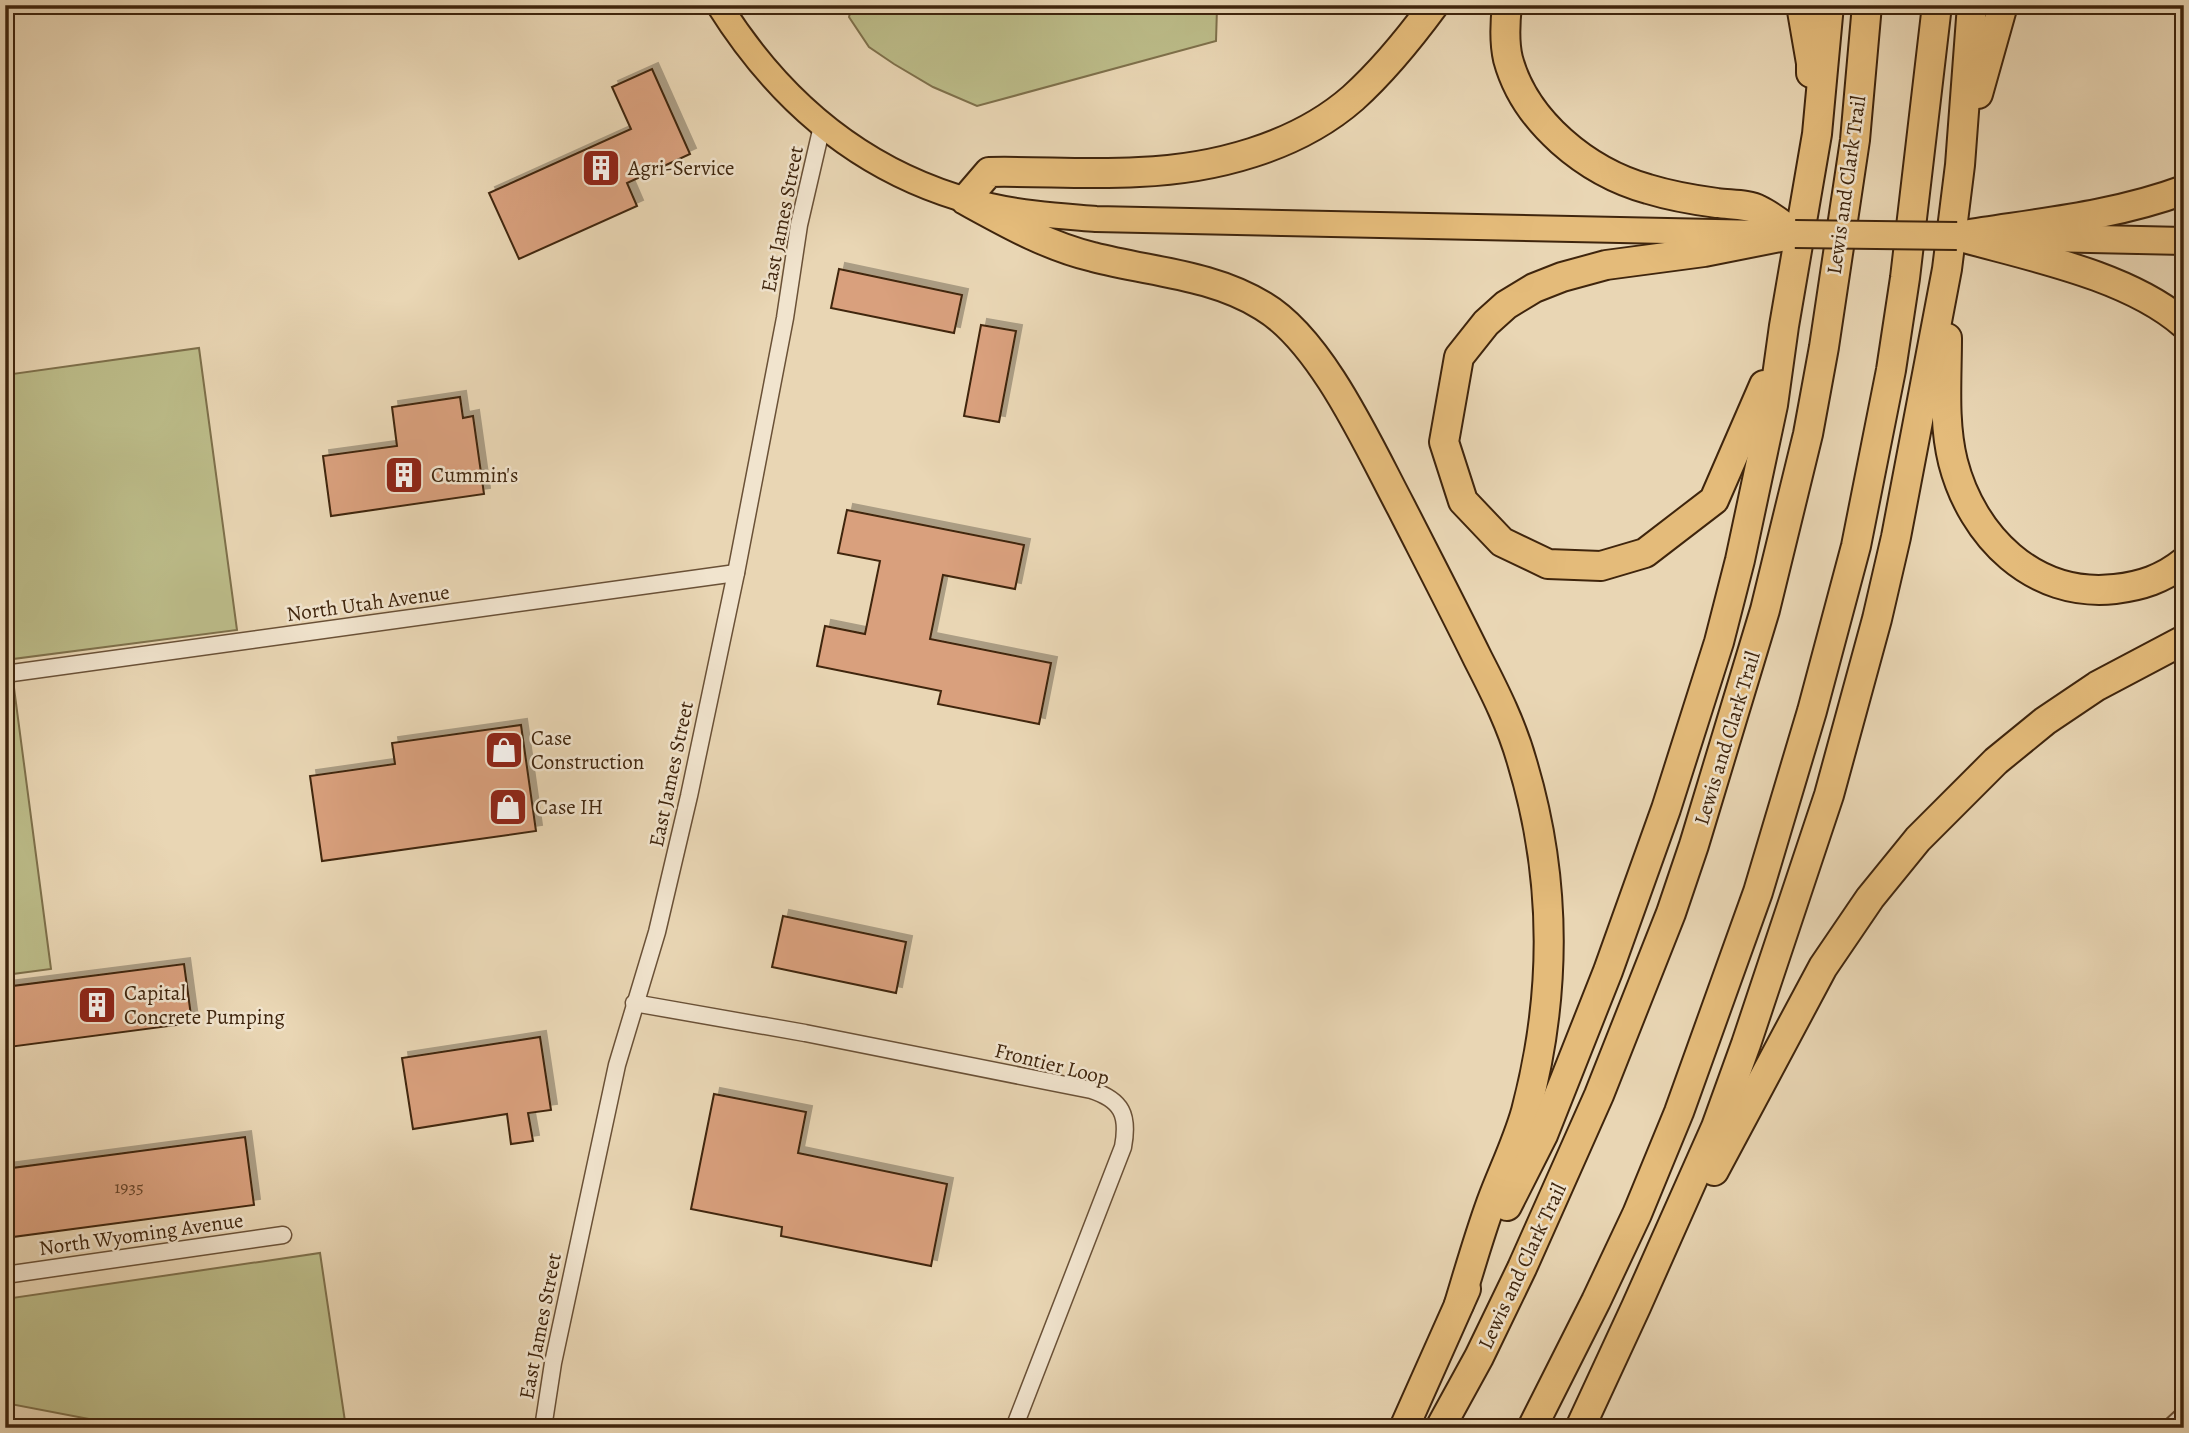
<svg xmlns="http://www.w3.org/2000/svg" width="2189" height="1433" font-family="Alegreya,serif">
	<defs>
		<filter id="shadow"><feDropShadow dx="6" dy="-6" stdDeviation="0" flood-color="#0004"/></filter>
	</defs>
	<rect width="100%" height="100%" fill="#e9d6b4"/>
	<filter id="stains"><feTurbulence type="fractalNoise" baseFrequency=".00286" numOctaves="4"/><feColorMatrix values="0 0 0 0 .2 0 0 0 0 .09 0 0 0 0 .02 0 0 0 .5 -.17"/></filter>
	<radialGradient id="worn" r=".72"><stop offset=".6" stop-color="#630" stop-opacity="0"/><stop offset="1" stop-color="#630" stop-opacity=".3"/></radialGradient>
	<g fill="#bcbc89" stroke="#7e704b" stroke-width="2">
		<path d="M852 5H1204L1217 8 1216 41 977 106 933 87 894 64 869 47 849 17Z"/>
		<path d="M199 348 237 630 5 660V375Z"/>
		<path d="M14 688 51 969 5 975V689Z"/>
		<path d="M320 1253 346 1428H136L5 1403V1299Z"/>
	</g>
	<g fill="#d9a07d" stroke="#3f250d" stroke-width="2" filter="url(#shadow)">
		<path d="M652 69 690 154 627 183 637 206 519 259 489 193 631 129 612 87Z"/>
		<path d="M839 269 962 295 954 333 831 308Z"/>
		<path d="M981 325 1016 331 999 422 964 416Z"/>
		<path d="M460 397 463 418 473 416 484 494 331 516 323 456 397 446 392 407Z"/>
		<path d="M847 510 1024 545 1015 589 943 575 930 639 1051 663 1039 724 938 704 941 691 817 666 825 626 865 634 880 561 838 553Z"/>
		<path d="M521 725 536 831 322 861 310 776 395 764 392 743Z"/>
		<path d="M783 916 906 942 896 993 772 967Z"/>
		<path d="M184 964 192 1023 9 1047 8 1040H5V987Z"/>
		<path d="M540 1037 551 1110 528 1113 533 1141 511 1144 507 1114 413 1129 402 1058Z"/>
		<path d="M714 1094 806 1112 798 1153 947 1184 931 1266 781 1236 782 1227 691 1209Z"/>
		<path d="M245 1137 254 1205 5 1238V1169Z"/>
	</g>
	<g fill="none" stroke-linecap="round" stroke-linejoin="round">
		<g stroke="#6a5137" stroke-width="19">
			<g id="minor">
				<path d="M5 674 736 573"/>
				<path d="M634 1003 805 1033 1091 1090C1122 1100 1129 1115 1123 1147L1014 1428"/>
				<path d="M5 1275 283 1235"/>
				<path d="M543 1428 553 1363 617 1065 657 932 689 796 736 573 785 318 799 225 822 126"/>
			</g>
		</g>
		<g stroke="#6a5137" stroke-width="23">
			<path id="tertiary" d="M2172 1428 2184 1417"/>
		</g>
		<g stroke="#3f250d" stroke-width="28">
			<path id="primary" d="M719 5C783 107 871 179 990 206 1025 214 1061 216 1096 219L1763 233"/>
		</g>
		<g stroke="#3f250d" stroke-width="30">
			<path id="trunk" d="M2004 237 2184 241"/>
		</g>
		<g stroke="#3f250d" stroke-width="32">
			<g id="motorway">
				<path d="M1434 5C1409 39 1384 70 1353 98 1296 148 1213 169 1139 172 1089 175 1039 171 989 172L965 200C1007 223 1047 246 1093 257 1150 272 1211 274 1263 306 1322 341 1369 447 1401 507 1427 558 1453 608 1478 659 1495 692 1512 726 1522 762 1557 878 1557 994 1526 1111 1517 1143 1502 1173 1491 1203 1479 1236 1469 1271 1459 1304"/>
				<path d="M1507 5C1505 23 1504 42 1508 59 1525 122 1587 172 1648 189 1671 196 1694 200 1717 203 1730 205 1748 204 1759 210 1772 216 1783 226 1795 234"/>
				<path d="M1801 5 1811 63V73"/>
				<path d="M1978 94 2003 5"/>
				<path d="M1964 235C2038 223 2114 216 2184 190"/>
				<path d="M1957 236C2028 256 2128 275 2184 324"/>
				<path d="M1947 338C1947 379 1943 422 1953 462 1972 536 2033 598 2115 589 2141 586 2163 579 2184 562"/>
				<path d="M1764 385 1714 500 1645 553 1601 566 1548 564 1502 542 1463 501 1444 442 1459 357 1486 323 1506 305 1534 288 1562 277 1606 265 1704 252 1795 234"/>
				<path d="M1714 1171 1823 967 1870 898 1918 839 1996 761 2045 721 2097 686 2184 640"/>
				<path d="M1507 1206 1543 1135 1608 971 1666 809 1719 642 1740 560 1773 405 1784 326 1817 134 1829 5"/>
				<path d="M1404 1428 1466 1289"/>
				<path d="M1440 1428 1479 1357 1522 1268 1599 1095 1671 913 1694 845 1765 610 1808 434 1824 347 1855 140 1867 5"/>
				<path d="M1532 1428 1596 1301 1637 1214 1679 1112 1758 892 1812 711 1856 546 1891 370 1905 278 1937 5"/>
				<path d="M1580 1428 1636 1307 1716 1127 1746 1044 1829 795 1877 619 1896 537 1947 269 1960 165 1972 5"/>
			</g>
		</g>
		<use href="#minor" stroke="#f1e4ce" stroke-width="16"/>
		<use href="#tertiary" stroke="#f1e4ce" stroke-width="19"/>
		<use href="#primary" stroke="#e4bb7a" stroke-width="24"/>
		<use href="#trunk" stroke="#e4bb7a" stroke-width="26"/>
		<use href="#motorway" stroke="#e4bb7a" stroke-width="28"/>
		<g stroke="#3f250d" stroke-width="30" stroke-linecap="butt">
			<path id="trunk-bridge" d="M1795 234 1957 236"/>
		</g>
		<use href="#trunk-bridge" stroke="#e4bb7a" stroke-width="26"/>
	</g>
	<defs>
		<g id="building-square" transform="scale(2.0125)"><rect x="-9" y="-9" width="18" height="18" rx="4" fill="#8f2418" stroke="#f1e4ce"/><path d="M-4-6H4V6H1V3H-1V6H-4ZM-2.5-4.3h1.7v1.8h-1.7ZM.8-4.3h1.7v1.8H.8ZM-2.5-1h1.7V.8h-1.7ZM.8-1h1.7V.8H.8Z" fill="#fff"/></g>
		<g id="shop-square" transform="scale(2.0125)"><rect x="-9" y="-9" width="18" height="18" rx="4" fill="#8f2418" stroke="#f1e4ce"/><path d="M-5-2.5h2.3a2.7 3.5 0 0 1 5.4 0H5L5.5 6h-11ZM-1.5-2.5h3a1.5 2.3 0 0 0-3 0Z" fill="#fff"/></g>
	</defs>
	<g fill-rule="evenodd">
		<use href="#building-square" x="601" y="168"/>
		<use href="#building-square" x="404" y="475"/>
		<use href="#shop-square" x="504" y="750"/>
		<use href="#shop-square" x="508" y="807"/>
		<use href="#building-square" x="97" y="1005"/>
	</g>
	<g text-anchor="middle" stroke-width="5" stroke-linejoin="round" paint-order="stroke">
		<g font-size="18" fill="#664429">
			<text x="129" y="1193">1935</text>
		</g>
		<g font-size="21" fill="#3f250d" stroke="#f1e4ce" text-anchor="start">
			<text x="628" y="175">Agri-Service</text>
			<text x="431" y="482">Cummin's</text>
			<text x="531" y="745">Case<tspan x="531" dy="24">Construction</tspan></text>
			<text x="535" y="814">Case IH</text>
			<text x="124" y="1000">Capital<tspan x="124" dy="24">Concrete Pumping</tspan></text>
		</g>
		<g font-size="21" fill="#3f250d" stroke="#f1e4ce">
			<text transform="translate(1846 185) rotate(-82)" y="7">Lewis and Clark Trail</text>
			<text transform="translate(782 219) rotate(-79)" y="7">East James Street</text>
			<text transform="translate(368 603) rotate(-8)" y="7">North Utah Avenue</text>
			<text transform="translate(1727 738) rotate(-73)" y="7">Lewis and Clark Trail</text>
			<text transform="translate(671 774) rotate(-78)" y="7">East James Street</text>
			<text transform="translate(1052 1064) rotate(14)" y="7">Frontier Loop</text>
			<text transform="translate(141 1234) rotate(-8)" y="7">North Wyoming Avenue</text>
			<text transform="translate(1522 1266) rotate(-65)" y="7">Lewis and Clark Trail</text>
			<text transform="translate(540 1326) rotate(-79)" y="7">East James Street</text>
		</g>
	</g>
	<rect width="2189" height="1433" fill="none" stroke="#e9d6b4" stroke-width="28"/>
	<rect x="7" y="7" width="2175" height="1419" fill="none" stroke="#3f250d" stroke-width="3.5"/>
	<rect x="14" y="14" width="2161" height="1405" fill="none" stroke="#3f250d" stroke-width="2"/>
	<rect width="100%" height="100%" filter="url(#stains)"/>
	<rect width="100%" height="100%" fill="url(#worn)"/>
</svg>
